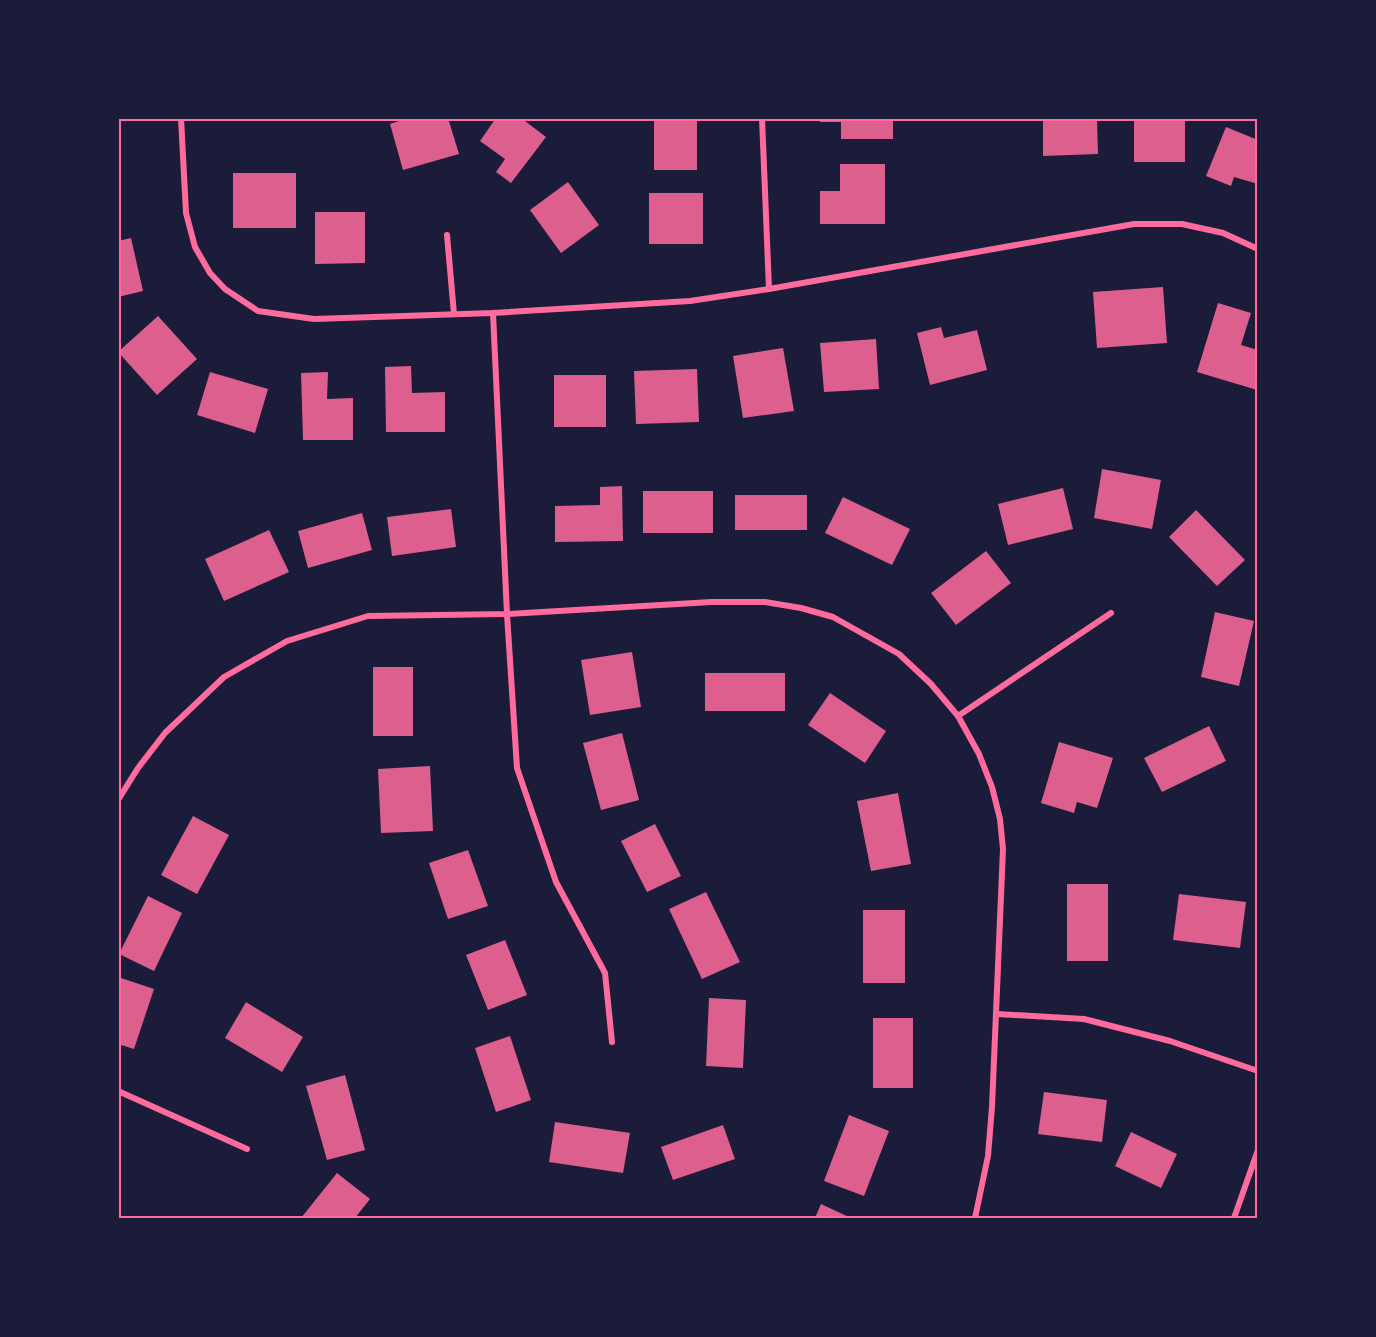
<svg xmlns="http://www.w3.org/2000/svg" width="1376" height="1337" font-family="'Public Sans',sans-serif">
	<rect width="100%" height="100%" fill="#1b1b3a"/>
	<g fill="#dd5f8e">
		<path d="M408 118H448L459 154 403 170 390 124Z"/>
		<path d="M496 118H521L546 137 511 183 496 172 505 159 480 141Z"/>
		<rect x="654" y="118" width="43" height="52"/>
		<path d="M820 118H893V139H841V122H820Z"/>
		<path d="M1043 118H1097L1098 154 1043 156Z"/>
		<rect x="1134" y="118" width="51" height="44"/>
		<path d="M1226 127 1258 140V184L1234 177 1231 186 1206 176Z"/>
		<path d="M840 164H885V224H820V191H840Z"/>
		<rect x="233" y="173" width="63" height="55"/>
		<path d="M568 182 599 225 561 253 530 210Z"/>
		<rect x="649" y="193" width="54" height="51"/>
		<path d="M315 212H365V263L315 264Z"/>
		<path d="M131 238 143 291 118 297V241Z"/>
		<path d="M1163 287 1167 343 1097 348 1093 292Z"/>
		<path d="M1218 303 1251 313 1241 345 1258 350 1257 390 1197 372Z"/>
		<path d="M158 316 197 359 157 395 118 352Z"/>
		<path d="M941 327 944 338 977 330 987 370 930 385 917 333Z"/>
		<path d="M876 339 879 389 824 392 820 343Z"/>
		<path d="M783 348 794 411 743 418 733 356Z"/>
		<path d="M411 366 412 393 445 392V432H386L385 367Z"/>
		<path d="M697 369 699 422 636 424 634 371Z"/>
		<path d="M210 372 268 389 255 433 197 415Z"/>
		<path d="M328 372 327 399 353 398V440H303L301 373Z"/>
		<rect x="554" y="375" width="52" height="52"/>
		<path d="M1102 469 1161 480 1152 529 1094 518Z"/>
		<path d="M622 486 623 541 555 542V506L600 505V487Z"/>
		<path d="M1063 488 1073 529 1008 545 998 504Z"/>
		<rect x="643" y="491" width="70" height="42"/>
		<rect x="735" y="495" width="72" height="35"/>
		<path d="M843 497 910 529 892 565 825 533Z"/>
		<path d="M451 509 456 547 392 556 387 517Z"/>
		<path d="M1196 510 1245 560 1217 586 1169 537Z"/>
		<path d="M362 513 372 550 308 568 298 531Z"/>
		<path d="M269 530 289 572 224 601 205 559Z"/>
		<path d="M986 551 1011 583 956 625 931 593Z"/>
		<path d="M1215 612 1254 621 1239 686 1201 677Z"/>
		<path d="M632 652 641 707 590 715 581 660Z"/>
		<rect x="373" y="667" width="40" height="69"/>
		<rect x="705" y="673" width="80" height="38"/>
		<path d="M830 693 886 731 865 763 808 725Z"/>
		<path d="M1209 726 1226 761 1162 792 1144 758Z"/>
		<path d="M622 733 639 800 601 810 583 743Z"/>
		<path d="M1059 742 1113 758 1097 808 1077 802 1074 813 1041 803Z"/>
		<path d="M430 766 433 831 381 833 378 769Z"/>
		<path d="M898 793 911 864 871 871 857 801Z"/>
		<path d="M193 816 229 835 197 894 161 875Z"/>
		<path d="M655 824 681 876 647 892 621 841Z"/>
		<path d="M468 850 488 906 448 919 429 863Z"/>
		<rect x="1067" y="884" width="41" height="77"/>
		<path d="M706 892 740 962 702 979 669 909Z"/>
		<path d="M1179 894 1246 902 1240 948 1173 940Z"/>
		<path d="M148 896 182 913 154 971 119 954Z"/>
		<rect x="863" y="910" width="42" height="73"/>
		<path d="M505 940 527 995 488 1010 466 955Z"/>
		<path d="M118 977 154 989 134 1049 118 1044Z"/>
		<path d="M709 998 746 1000 743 1068 706 1066Z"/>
		<path d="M246 1002 303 1037 282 1072 225 1038Z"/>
		<rect x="873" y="1018" width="40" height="70"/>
		<path d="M510 1036 531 1100 496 1112 475 1048Z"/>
		<path d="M345 1075 365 1150 327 1160 306 1086Z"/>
		<path d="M1044 1092 1107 1100 1102 1142 1038 1134Z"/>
		<path d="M849 1115 889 1131 864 1196 824 1181Z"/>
		<path d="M555 1122 630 1133 623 1173 549 1162Z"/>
		<path d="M723 1125 735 1159 673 1180 661 1147Z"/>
		<path d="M1131 1132 1177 1154 1161 1188 1115 1166Z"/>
		<path d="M337 1173 370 1199 355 1218H301Z"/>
		<path d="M821 1204 851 1218H815Z"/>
	</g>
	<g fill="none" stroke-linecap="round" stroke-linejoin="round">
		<g stroke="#ff6b9d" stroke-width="6">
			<path d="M181 118 186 213 195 247 210 273 225 289 258 311 314 319 493 313 690 301 769 289 1134 224H1182L1223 233 1258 249"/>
			<path d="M762 118 769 289"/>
			<path d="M447 235 454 314"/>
			<path d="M493 313 507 614 517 768 556 882 605 973 612 1042"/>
			<path d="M958 716 1111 613"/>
			<path d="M118 800 138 768 165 733 224 677 287 641 368 616 507 614 711 602H765L801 608 833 617 899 654 931 684 958 716 979 754 992 787 1000 819 1003 849 992 1107 988 1156 975 1218"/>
			<path d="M997 1014 1084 1019 1170 1041 1258 1071"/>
			<path d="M118 1091 247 1149"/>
			<path d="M1234 1218 1258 1150"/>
		</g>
	</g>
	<rect width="1376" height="1337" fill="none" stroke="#1b1b3a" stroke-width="240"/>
	<rect x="120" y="120" width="1136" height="1097" fill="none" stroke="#ff6b9d" stroke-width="2"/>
</svg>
